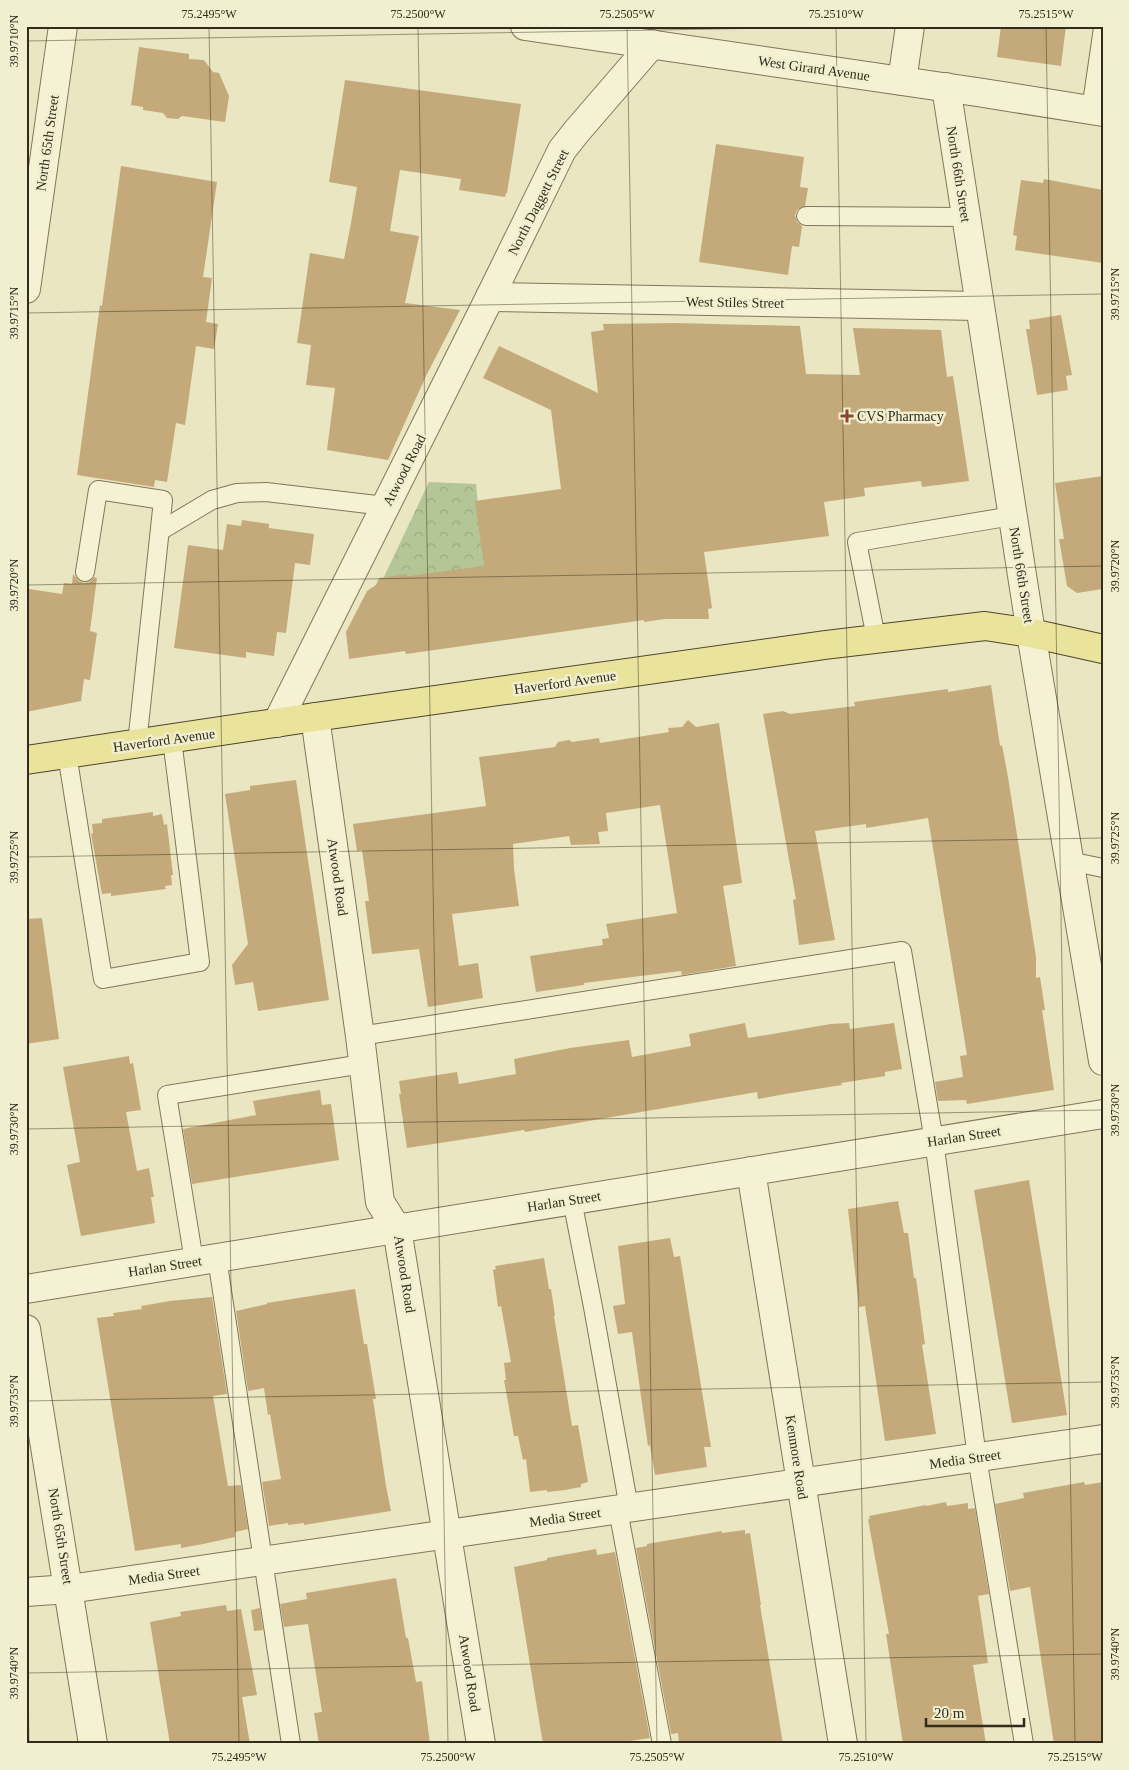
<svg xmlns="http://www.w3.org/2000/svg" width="1129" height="1770" font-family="'Times New Roman',serif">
	<defs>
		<pattern id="park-crowns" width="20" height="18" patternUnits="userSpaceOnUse" patternTransform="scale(1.25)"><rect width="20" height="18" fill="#b5c696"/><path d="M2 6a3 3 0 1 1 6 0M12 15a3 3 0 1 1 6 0" fill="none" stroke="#9caa81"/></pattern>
	</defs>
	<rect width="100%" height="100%" fill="#e9e6c1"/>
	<path fill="url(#park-crowns)" d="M429 482 476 484 484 567 383 579Z"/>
	<g fill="#c4aa7a">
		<path d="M1001 26H1066L1061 66 997 57Z"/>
		<path d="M139 47 189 54V59L204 60 213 72 219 73 229 96 225 122 182 116 178 119 167 118 163 113 143 110V107L131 105Z"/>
		<path d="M345 80 521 104 507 193H506L505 197 459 190 461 179 400 170 390 231 419 236 405 303 460 310 426 376 388 460 327 450 335 388 306 385 311 345 297 343 310 253 344 259 351 223 357 187 329 182Z"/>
		<path d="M716 144 804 157 800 187 808 188 805 206 797 210 795 215 797 222 802 226 799 247 792 246 788 275 699 262Z"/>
		<path d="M121 166 217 182 203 277 212 278 206 322 218 324 214 349 196 346 185 425 176 423 167 482 155 480 154 487 77 475 100 305 102 306Z"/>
		<path d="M1044 179 1103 190V263L1015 250 1017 236 1013 235 1021 180 1043 183Z"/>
		<path d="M1061 315 1072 375 1066 376 1068 390 1037 395 1026 329H1030L1029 320Z"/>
		<path d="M676 323 800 326 806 374 860 375 853 328 941 330 947 377 953 376 969 481 922 487 921 481 864 488 865 496 824 502 829 536 704 552 712 608 708 609 709 619H665L644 622V620L406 654 405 651 349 659 346 632 367 591 376 585 379 578 407 574V576L484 566 475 501 561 489 551 410 483 378 499 346 598 393 591 332 604 330 603 324Z"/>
		<path d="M1103 476V589L1077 593 1067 586 1059 539H1064L1055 483Z"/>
		<path d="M242 520 269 524V528L314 534 310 565 295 563 286 633 277 632 274 656 246 652V658L174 648 188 545 223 550 227 524 241 526Z"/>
		<path d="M73 574 79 581 84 583 89 582 94 577 97 578 90 631 97 633 90 680 84 679 81 701 26 712V608L29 589 62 594 64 583 72 584Z"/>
		<path d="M991 685 1000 746 1002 745 1008 777 1036 957V978L1040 977 1045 1010H1042L1054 1090 967 1104 966 1100 938 1101 935 1082 963 1077 960 1056 967 1055 928 818 866 828V824L815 831 835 940 799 945 793 900 796 899 763 714 783 711 790 714 855 706 854 702 948 689V692Z"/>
		<path d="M688 720 696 727 719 723 742 883 723 886 736 966 682 975 681 971 584 983V985L536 992 530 956 603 945 602 939 609 938 606 924 677 913 660 805 606 813 608 831 598 832 600 844 571 845 569 836 513 844 514 869 519 906 452 914 459 966 478 963 483 998 428 1007 419 949 372 954 365 901H369L362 850 357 851 353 824 486 806 479 757 555 747 558 742 569 740 572 742 599 738 600 743 669 732 668 728 682 727Z"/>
		<path d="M296 780 329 1000 258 1011 253 982 235 985 232 965 248 944 225 794 250 790V786Z"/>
		<path d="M153 812V816L162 814 164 825 167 824 173 875H171L172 885 165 886 166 889 111 896V893L102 894 91 834 93 833 92 824 102 823V819Z"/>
		<path d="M42 918 59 1039 26 1044V919Z"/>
		<path d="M745 1023 748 1038 831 1024 849 1023 850 1029 894 1023 902 1069 885 1072V1076L841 1083 842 1085 785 1094 758 1099 757 1092 525 1132 524 1130 407 1148 399 1094H401L399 1081 457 1072 459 1084 516 1074 514 1059 570 1048 629 1040 632 1057 691 1046 689 1034Z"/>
		<path d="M129 1056 130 1064 133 1063 141 1110 126 1112 137 1171 149 1168 154 1197H151L155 1223 81 1236 67 1165 80 1162 63 1067Z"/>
		<path d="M320 1090 322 1105 331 1104 339 1160 192 1184 183 1129 256 1115 253 1101Z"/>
		<path d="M1029 1180 1067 1415 1012 1423 974 1190Z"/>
		<path d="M898 1201 904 1233H908L914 1278H916L925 1344 922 1345 936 1434 885 1441 865 1306 859 1307 848 1209Z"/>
		<path d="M670 1238 674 1257 680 1256 711 1447H704L707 1467 655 1475 650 1445 648 1446 632 1332 618 1334 613 1306 625 1304 618 1246Z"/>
		<path d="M544 1258 549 1289H551L555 1315 554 1316 572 1426 578 1425 588 1482 581 1484V1487L565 1490 547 1492V1490L530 1492 526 1459 523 1460 518 1436H514L504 1380H506L504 1363 511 1362 501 1306 498 1307 493 1270 496 1269 495 1266Z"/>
		<path d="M355 1289 364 1344H367L376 1399H373L386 1486 391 1511 304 1525V1523L288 1525V1523L269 1526 262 1482 281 1479 270 1414 268 1415 264 1388 248 1391 236 1311 267 1304V1303Z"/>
		<path d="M212 1297 227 1394 213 1396 228 1486 241 1485 248 1529 235 1532V1537L203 1544 181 1548V1544L135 1551 97 1318 114 1316 113 1313 142 1309 141 1306 170 1301Z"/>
		<path d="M1084 1482 1085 1485 1103 1482V1744H1054L1030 1587 1010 1591 995 1504 1024 1498 1023 1493Z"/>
		<path d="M946 1502 947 1506 968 1503V1509L975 1508 989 1594 978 1596 988 1663 973 1665 986 1744H903L886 1634H889L868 1519H870L869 1516 926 1505V1506Z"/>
		<path d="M745 1530V1534L750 1533 761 1605H760L783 1744H679L678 1733 671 1734 636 1548 647 1546V1544L722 1531V1533Z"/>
		<path d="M596 1549 597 1555 615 1552 650 1738 611 1744H543L514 1567 547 1560V1558Z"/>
		<path d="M396 1578 406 1638H408L416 1682 422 1681 430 1744H319L314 1713 322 1712 308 1624 284 1627 280 1604 307 1599 306 1593Z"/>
		<path d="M226 1605 227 1611 241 1609 257 1695 242 1697 250 1744H170L150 1622 181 1616 180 1612Z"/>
		<path d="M260 1608 263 1630 254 1631 251 1610Z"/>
	</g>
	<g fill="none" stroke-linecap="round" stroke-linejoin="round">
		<g stroke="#80775a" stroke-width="20">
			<g id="lane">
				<path d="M1091 110 1103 28"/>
				<path d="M806 216 965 217"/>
				<path d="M160 531 212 500 237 493 266 492 385 506"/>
				<path d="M85 572 98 490 163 500 137 744"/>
				<path d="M876 638 857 542 1012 516"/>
				<path d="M67 754 103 979 200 962 172 739"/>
				<path d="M1069 861 1103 868"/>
				<path d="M360 1036 902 951 934 1141 977 1457 1024 1744"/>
				<path d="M572 1200 593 1307 629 1508"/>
				<path d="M217 1258 291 1744"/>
				<path d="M194 1261 167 1095 363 1064"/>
				<path d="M618 1510 662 1744"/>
			</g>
		</g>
		<g stroke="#80775a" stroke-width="30">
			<g id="street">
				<path d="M525 26 977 92 1103 112"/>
				<path d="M902 81 910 26"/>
				<path d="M946 87 1031 633 1103 1061"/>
				<path d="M26 289 63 26"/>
				<path d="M490 297 979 306"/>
				<path d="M315 717 360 1036 380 1202 397 1229 481 1744"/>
				<path d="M277 723 490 297 562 150 577 131 652 44"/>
				<path d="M751 1171 843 1744"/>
				<path d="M26 1289 1103 1114"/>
				<path d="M26 1329 93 1744"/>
				<path d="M26 1592 69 1589 1103 1439"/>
			</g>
		</g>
		<g stroke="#4e452e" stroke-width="30">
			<path id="primary" d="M26 760 315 717 825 645 985 626 1031 633 1103 649"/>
		</g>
		<use href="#lane" stroke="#f5f2d3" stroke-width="18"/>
		<use href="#street" stroke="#f5f2d3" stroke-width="28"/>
		<use href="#primary" stroke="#eae39b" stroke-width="28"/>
	</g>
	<path fill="none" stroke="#312c1d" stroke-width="1" stroke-opacity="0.45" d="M209 26 239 1744M418 26 448 1744M627 26 657 1744M836 26 866 1744M1046 26 1075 1744M26 41 886 26M26 313 1103 294M26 585 1103 566M26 857 1103 838M26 1129 1103 1110M26 1401 1103 1382M26 1562 29 1744M26 1673 1103 1654"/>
	<path fill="#8a4430" stroke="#f1efcf" stroke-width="2" d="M844.5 408.5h5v5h5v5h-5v5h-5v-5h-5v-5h5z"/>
	<g text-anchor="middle" stroke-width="5" stroke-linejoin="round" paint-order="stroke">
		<g font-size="14" fill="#312c1d" stroke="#f1efcf">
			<text transform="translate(814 68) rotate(8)" y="5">West Girard Avenue</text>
			<text transform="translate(47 143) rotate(-82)" y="5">North 65th Street</text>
			<text transform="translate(959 174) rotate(81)" y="5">North 66th Street</text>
			<text transform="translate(538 202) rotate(-63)" y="5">North Daggett Street</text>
			<text transform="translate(735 302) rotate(1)" y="5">West Stiles Street</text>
			<text transform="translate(404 470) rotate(-63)" y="5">Atwood Road</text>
			<text transform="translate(1022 575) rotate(81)" y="5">North 66th Street</text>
			<text transform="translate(565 682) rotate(-8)" y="5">Haverford Avenue</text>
			<text transform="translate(164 740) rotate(-8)" y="5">Haverford Avenue</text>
			<text transform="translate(338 877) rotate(82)" y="5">Atwood Road</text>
			<text transform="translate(964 1136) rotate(-9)" y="5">Harlan Street</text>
			<text transform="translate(564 1201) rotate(-9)" y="5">Harlan Street</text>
			<text transform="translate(165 1266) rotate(-9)" y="5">Harlan Street</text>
			<text transform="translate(405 1274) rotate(81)" y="5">Atwood Road</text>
			<text transform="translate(797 1457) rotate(81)" y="5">Kenmore Road</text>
			<text transform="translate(965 1459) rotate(-8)" y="5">Media Street</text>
			<text transform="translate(565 1517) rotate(-8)" y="5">Media Street</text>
			<text transform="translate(61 1536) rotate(81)" y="5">North 65th Street</text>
			<text transform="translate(164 1575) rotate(-8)" y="5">Media Street</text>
			<text transform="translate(470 1673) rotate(81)" y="5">Atwood Road</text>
		</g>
		<g font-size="14" fill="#312c1d" stroke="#f1efcf" text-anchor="start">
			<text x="857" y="421">CVS Pharmacy</text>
		</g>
	</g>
	<rect width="1129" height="1770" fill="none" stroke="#f1efcf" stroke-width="55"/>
	<path d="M926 1718v8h98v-8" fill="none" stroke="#312c1d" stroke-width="2.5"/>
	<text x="934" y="1718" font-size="15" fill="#312c1d" stroke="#f1efcf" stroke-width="4" paint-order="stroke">20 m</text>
	<rect x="28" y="28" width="1074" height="1714" fill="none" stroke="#312c1d" stroke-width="2"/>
	<g font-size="12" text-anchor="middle" fill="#312c1d">
		<text x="209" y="18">75.2495°W</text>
		<text x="418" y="18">75.2500°W</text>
		<text x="627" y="18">75.2505°W</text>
		<text x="836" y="18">75.2510°W</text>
		<text x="1046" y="18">75.2515°W</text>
		<text transform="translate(14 41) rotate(-90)" y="4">39.9710°N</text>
		<text transform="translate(1115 294) rotate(-90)" y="4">39.9715°N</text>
		<text transform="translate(14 313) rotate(-90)" y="4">39.9715°N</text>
		<text transform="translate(1115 566) rotate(-90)" y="4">39.9720°N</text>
		<text transform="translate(14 585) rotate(-90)" y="4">39.9720°N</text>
		<text transform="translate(1115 838) rotate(-90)" y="4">39.9725°N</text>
		<text transform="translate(14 857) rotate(-90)" y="4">39.9725°N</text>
		<text transform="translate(1115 1110) rotate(-90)" y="4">39.9730°N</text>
		<text transform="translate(14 1129) rotate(-90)" y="4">39.9730°N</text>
		<text transform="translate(1115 1382) rotate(-90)" y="4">39.9735°N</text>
		<text transform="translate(14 1401) rotate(-90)" y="4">39.9735°N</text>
		<text transform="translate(1115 1654) rotate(-90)" y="4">39.9740°N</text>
		<text transform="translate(14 1673) rotate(-90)" y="4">39.9740°N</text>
		<text x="239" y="1761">75.2495°W</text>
		<text x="448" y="1761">75.2500°W</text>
		<text x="657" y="1761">75.2505°W</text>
		<text x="866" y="1761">75.2510°W</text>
		<text x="1075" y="1761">75.2515°W</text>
	</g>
</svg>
